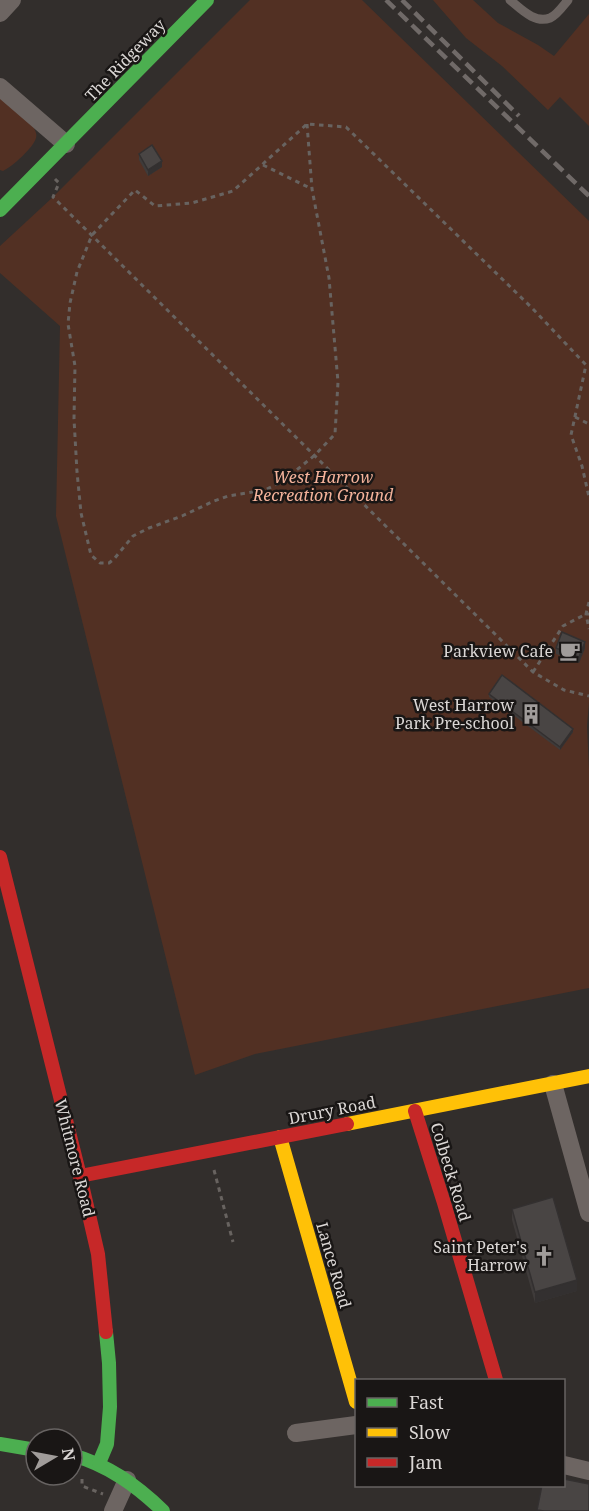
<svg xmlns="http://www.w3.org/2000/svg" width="589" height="1511" font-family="'Noto Serif',serif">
	<rect width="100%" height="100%" fill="#322e2c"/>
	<g fill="#523023">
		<path d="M250 0H362L589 221V702L587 726 589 769V988L255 1054 195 1075 56 516 60 326 0 273V246L53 197Z"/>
		<path d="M433 0H473L498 23 538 45 554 56 589 14V126L560 97 548 110 502 66 466 38Z"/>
		<path d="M0 94 34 128C36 133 37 134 36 138 34 147 12 167 3 171L0 170Z"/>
	</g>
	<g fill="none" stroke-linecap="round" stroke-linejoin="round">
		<g stroke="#686360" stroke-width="3" stroke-dasharray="4.5 4.5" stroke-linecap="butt">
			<path d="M307 124 312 189 329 278 338 382 335 434 315 455 283 481 265 490 228 496 214 501 182 516 149 528 133 536 114 559 109 563H100L91 555 81 513 77 472 74 419 75 366 68 324 70 303 77 272 92 235 135 190 155 206 192 203 233 191 307 124 346 127 532 308 586 365 571 435 582 466 589 497"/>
			<path d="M263 165 312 189"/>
			<path d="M55 179 59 183 53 197 500 639 533 672 564 690 589 696"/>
			<path d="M575 417 589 424"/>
			<path d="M589 602 586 614 589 629"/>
			<path d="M533 672 563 626 586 614H589"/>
			<path d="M214 1170 233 1242"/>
			<path d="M82 1479V1486L103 1494"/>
		</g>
		<path stroke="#6d6562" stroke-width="9" d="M510 0C521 9 535 24 550 18 557 15 563 6 568 0"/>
		<g stroke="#6d6562" stroke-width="18">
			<path d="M0 13 12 0"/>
			<path d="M0 87 66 144"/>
			<path d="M553 1084 589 1213"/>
			<path d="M296 1433 356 1425"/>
			<path d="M564 1465 589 1471"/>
			<path d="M113 1511 127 1480"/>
		</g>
		<g stroke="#4caf50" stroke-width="14">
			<path d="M0 210 207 0"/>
			<path d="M0 1444 36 1450"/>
			<path d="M72 1455C108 1465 136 1485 163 1511"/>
			<path d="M99 1463 107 1444 110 1407 109 1363 106 1332"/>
		</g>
		<g stroke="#ffc107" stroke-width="14">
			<path d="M347 1124 589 1076"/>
			<path d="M280 1137 356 1402"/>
		</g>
		<g stroke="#c62828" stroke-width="14">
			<path d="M0 857 80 1176 98 1254 106 1332"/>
			<path d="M415 1111 444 1203 496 1380"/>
			<path d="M80 1176 347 1124"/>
		</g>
		<g stroke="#706a68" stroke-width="4.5" stroke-dasharray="12 6" stroke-linecap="butt">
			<path d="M386 0 589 196"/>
			<path d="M402 0 519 116"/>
		</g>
	</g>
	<g fill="#3f3b3a">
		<path d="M139 154 162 167 148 176 139 160Z"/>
		<path d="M556 648H585L579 663 556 654Z"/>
		<path d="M489 694 573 732 560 750 489 697Z"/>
		<path d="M512 1209 577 1291 535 1303 512 1220Z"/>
	</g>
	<g fill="#333030">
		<path d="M162 161V167L148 176V170Z"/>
		<path d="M585 642V648L579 663V657Z"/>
		<path d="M573 729V732L560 750V747Z"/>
		<path d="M577 1280V1291L535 1303V1292Z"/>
	</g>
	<g fill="#494544" stroke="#333030" stroke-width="1.5">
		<path d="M152 145 162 161 148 170 139 154Z"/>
		<path d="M562 632 585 642 579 657 556 648Z"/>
		<path d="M502 675 573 729 560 747 489 694Z"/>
		<path d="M553 1197 577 1280 535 1292 512 1209Z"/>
		<path d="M564 1479 589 1484V1511H544L537 1510 542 1485H564Z"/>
	</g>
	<defs>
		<g id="cafe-bare" transform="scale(1.62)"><path d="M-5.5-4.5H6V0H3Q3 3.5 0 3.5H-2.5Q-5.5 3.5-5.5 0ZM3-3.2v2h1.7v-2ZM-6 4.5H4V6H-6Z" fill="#a09c9a" stroke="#191615" stroke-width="2.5" paint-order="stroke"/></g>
		<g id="building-bare" transform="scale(1.62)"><path d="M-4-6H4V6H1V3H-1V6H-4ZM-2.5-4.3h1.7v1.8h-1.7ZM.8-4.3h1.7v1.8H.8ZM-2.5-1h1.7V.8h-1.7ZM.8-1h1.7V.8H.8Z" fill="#a09c9a" stroke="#191615" stroke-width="2.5" paint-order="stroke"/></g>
		<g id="church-bare" transform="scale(1.62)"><path d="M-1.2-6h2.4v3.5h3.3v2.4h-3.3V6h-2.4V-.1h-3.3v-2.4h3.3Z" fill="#a09c9a" stroke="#191615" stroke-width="2.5" paint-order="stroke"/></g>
	</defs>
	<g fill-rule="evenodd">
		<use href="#cafe-bare" x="570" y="651"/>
		<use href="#building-bare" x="531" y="714"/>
		<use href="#church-bare" x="544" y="1256"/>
	</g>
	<g text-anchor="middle" stroke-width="5" stroke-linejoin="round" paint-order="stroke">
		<g font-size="16" fill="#dbd7d5" stroke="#191615">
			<text transform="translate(125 60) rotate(-46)" y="6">The Ridgeway</text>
			<text transform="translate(332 1110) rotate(-11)" y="6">Drury Road</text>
			<text transform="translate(75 1158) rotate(76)" y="6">Whitmore Road</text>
			<text transform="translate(451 1172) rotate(73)" y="6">Colbeck Road</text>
			<text transform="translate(334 1265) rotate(74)" y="6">Lance Road</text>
		</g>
		<g font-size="16" font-style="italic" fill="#f5b39b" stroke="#191615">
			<text x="323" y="483">West Harrow<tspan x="323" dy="18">Recreation Ground</tspan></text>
		</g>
		<g font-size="16" fill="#dbd7d5" stroke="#191615" text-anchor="end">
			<text x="553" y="657">Parkview Cafe</text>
			<text x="514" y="711">West Harrow<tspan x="514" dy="18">Park Pre-school</tspan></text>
			<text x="527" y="1253">Saint Peter's<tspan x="527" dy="18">Harrow</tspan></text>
		</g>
	</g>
	<rect x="355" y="1379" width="210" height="108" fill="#191615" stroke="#676362" stroke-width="1.5"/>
	<rect x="367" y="1398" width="30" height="9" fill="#4caf50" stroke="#676362" stroke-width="1.5"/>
	<text x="409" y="1409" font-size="18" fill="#dbd7d5">Fast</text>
	<rect x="367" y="1428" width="30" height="9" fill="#ffc107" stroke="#676362" stroke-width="1.5"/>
	<text x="409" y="1439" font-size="18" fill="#dbd7d5">Slow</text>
	<rect x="367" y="1458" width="30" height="9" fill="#c62828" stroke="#676362" stroke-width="1.5"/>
	<text x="409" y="1469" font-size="18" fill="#dbd7d5">Jam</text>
	<g transform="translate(54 1457) rotate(80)"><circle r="28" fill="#191615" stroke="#676362" stroke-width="1.5"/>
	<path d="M0-4.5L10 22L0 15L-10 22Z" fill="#a09c9a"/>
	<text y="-9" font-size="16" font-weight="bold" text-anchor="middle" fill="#dbd7d5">N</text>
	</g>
</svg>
